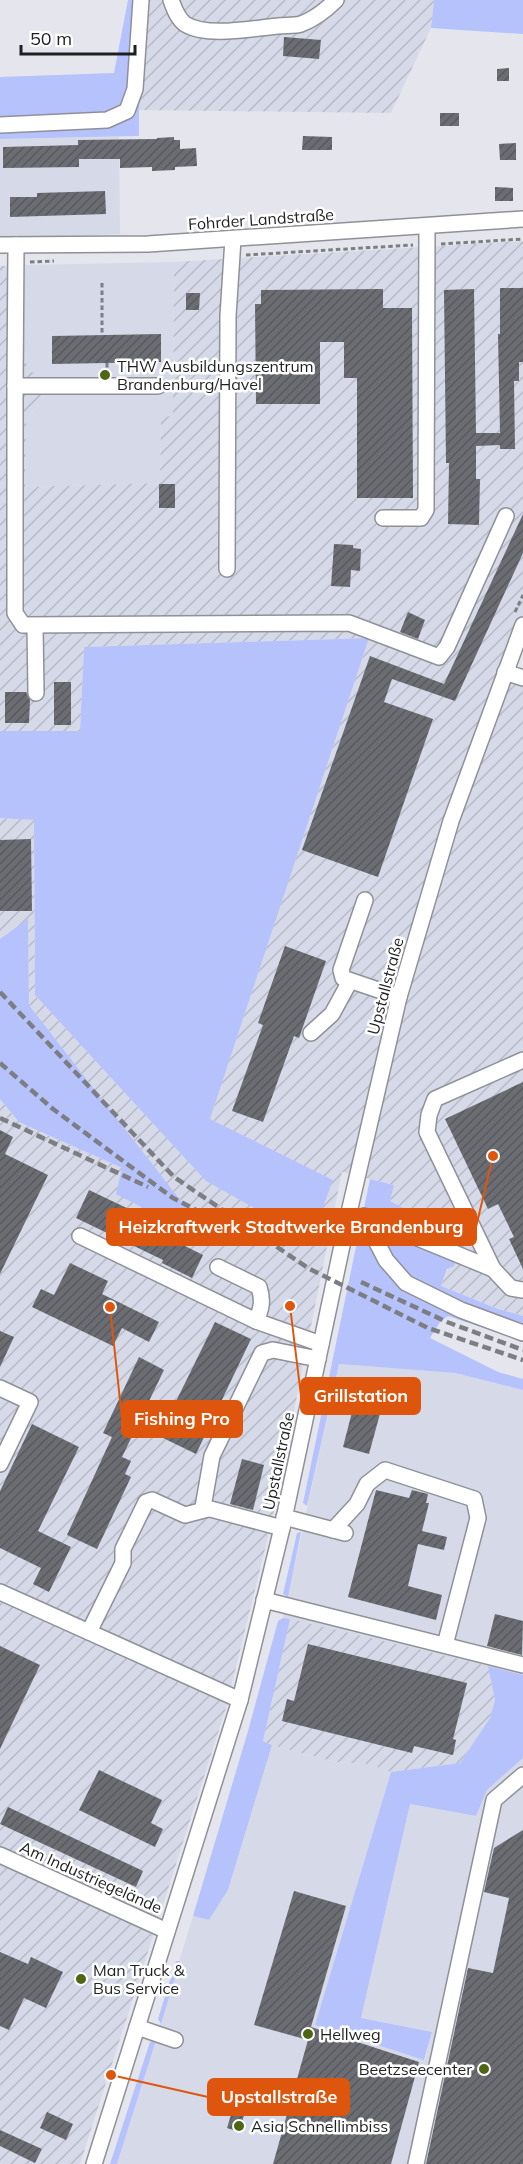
<svg xmlns="http://www.w3.org/2000/svg" width="523" height="2164" font-family="Mulish,sans-serif">
	<defs>
		<pattern id="industrial-furrows" width="10" height="10" patternUnits="userSpaceOnUse" patternTransform="scale(1.5)"><rect width="10" height="10" fill="#d6dae8"/><path d="M-1 1l2-2M0 10L10 0M9 11l2-2" fill="none" stroke="#b7bbc7"/></pattern>
		<pattern id="building-hatch" width="6" height="6" patternUnits="userSpaceOnUse" patternTransform="scale(1.5)"><rect width="6" height="6" fill="#6b6d73"/><path d="M-1 1l2-2M0 6l6-6M5 7l2-2" fill="none" stroke="#57595e"/></pattern>
	</defs>
	<rect width="100%" height="100%" fill="#e5e6ed"/>
	<g fill="#d6dae8">
		<path d="M119 137 120 234 0 238V139Z"/>
		<path d="M174 262 173 417H161L160 483 25 487 26 421 46 394 40 378 31 372 26 363 24 350 23 265Z"/>
		<path d="M339 1364 455 1373 523 1390V1675L283 1618Z"/>
		<path d="M272 1745 335 1762 368 1764 391 1772 315 2025 425 2060 432 2032 361 2018 410 1804 476 1816 487 1790 523 1758V2164H117L193 1916 209 1920 228 1890Z"/>
	</g>
	<g fill="url(#industrial-furrows)">
		<path d="M149 0H434L431 28 391 113 139 110Z"/>
		<path d="M523 241V625L505 672 523 678V1316L498 1309 441 1286 448 1269 466 1241 390 1201 394 1185 342 1172 273 1516 226 1708 80 2164H0V1099L19 1122 122 1168 214 1244 29 1005 28 920 0 939V818L34 820 35 995 206 1180 311 1240 332 1180 210 1119 369 638 84 647 80 731H0V266L23 265 24 350 26 363 32 372 46 379V394L26 421 25 487 160 483 161 417 173 416 174 262Z"/>
		<path d="M290 1619 488 1666 495 1700 490 1718 460 1763 391 1772 368 1764 335 1762 272 1745 263 1741Z"/>
	</g>
	<g fill="#b5c2fc">
		<path d="M128 0H149L139 110V136L0 139V77L114 73Z"/>
		<path d="M434 0H523V34L431 28Z"/>
		<path d="M369 638 210 1119 333 1180 311 1240 206 1181 35 995 34 820 0 818V731H80L84 647Z"/>
		<path d="M28 919 29 1005 215 1245 116 1194 122 1168 19 1122 0 1099V939Z"/>
		<path d="M370 1179 394 1185 390 1201 466 1241 454 1266 447 1269 441 1286 498 1309 523 1316V1341L448 1316 440 1322 430 1338 498 1372 523 1379V1390L455 1373 339 1364 307 1506 303 1503Z"/>
		<path d="M301 1532 288 1597 283 1594 297 1533Z"/>
		<path d="M283 1618 290 1619 263 1741 272 1745 228 1890 209 1920 193 1916 248 1731 278 1621Z"/>
		<path d="M488 1666 523 1675V1758L487 1790 476 1816 410 1804 361 2018 432 2032 424 2060 315 2025 391 1772 460 1763 490 1718 495 1700Z"/>
		<path d="M176 1961H180L161 2024 158 2019Z"/>
		<path d="M156 2040 117 2164H110L150 2042Z"/>
	</g>
	<g fill="url(#building-hatch)">
		<path d="M284 37 321 40 319 59 283 56Z"/>
		<path d="M509 68V81H497V69Z"/>
		<rect x="440" y="113" width="19" height="13"/>
		<path d="M303 136 332 137V150H302Z"/>
		<path d="M174 137V140H180V149L196 148 197 166 175 167V170L152 171V167L120 168V159H79V167L3 168V147L78 145V140L157 139V138Z"/>
		<path d="M516 143V160H500L499 144Z"/>
		<path d="M495 187 513 188V201H495Z"/>
		<path d="M105 191 106 214 10 217V197H37V193Z"/>
		<path d="M500 288H523V362H519V381H514L515 449H500V445L476 446V479H480L479 525 448 524 449 463H446L444 290 474 289 476 433H500L498 334H500Z"/>
		<path d="M383 289V308H412L413 498H357V378H344V342H320V404H256L255 304H261V290Z"/>
		<path d="M186 293H200L199 310H186Z"/>
		<path d="M161 334V362L52 364V336Z"/>
		<rect x="159" y="484" width="16" height="24"/>
		<path d="M523 514V553L455 701 392 679 384 702 433 719 378 877 302 850 370 656 444 684Z"/>
		<path d="M334 544 353 545V548L361 549 360 571 351 570 350 587 331 586Z"/>
		<path d="M408 612 425 620 418 639 400 632Z"/>
		<rect x="54" y="682" width="17" height="43"/>
		<path d="M5 692H26L30 700 29 723H5Z"/>
		<path d="M31 839 32 911H0V840Z"/>
		<path d="M285 946 326 961 299 1038 294 1036 263 1122 232 1111 263 1025 258 1023Z"/>
		<path d="M523 1082V1269L509 1239 514 1237 498 1204 488 1209 445 1119Z"/>
		<path d="M0 1130 13 1137 5 1154 48 1175 0 1274Z"/>
		<path d="M89 1190 177 1232 173 1240 203 1255 192 1278 162 1263 163 1260 76 1218Z"/>
		<path d="M70 1263 108 1281 102 1294 159 1322 149 1342 122 1328 113 1346 32 1307 41 1289 54 1295Z"/>
		<path d="M215 1322 251 1339 196 1454 159 1436Z"/>
		<path d="M0 1331 14 1337 0 1367Z"/>
		<path d="M139 1357 164 1370 122 1457 131 1461 125 1474 131 1477 97 1549 67 1535 112 1437 103 1433Z"/>
		<path d="M360 1381 387 1388 369 1454 343 1447Z"/>
		<path d="M32 1424 79 1447 38 1531 71 1547 49 1592 33 1584 41 1568 0 1548V1491Z"/>
		<path d="M242 1459 264 1465 253 1510 230 1504Z"/>
		<path d="M376 1490 409 1498 412 1490 428 1494 426 1503H429L422 1531 447 1537 444 1550 418 1544 408 1586 442 1595 436 1620 348 1597Z"/>
		<path d="M495 1614 523 1621 522 1655 487 1646Z"/>
		<path d="M308 1644 467 1683 453 1739 456 1740 453 1755 414 1746 412 1753 282 1721 287 1699 294 1701Z"/>
		<path d="M0 1646 40 1665 0 1749Z"/>
		<path d="M99 1770 162 1800 151 1823 163 1829 155 1847 79 1810Z"/>
		<path d="M8 1807 143 1871 136 1887 0 1824Z"/>
		<path d="M523 1830V2164H426L468 1968 493 1973 509 1898 484 1892 494 1848Z"/>
		<path d="M294 1891 346 1906 311 2027 419 2062 391 2164H273L308 2040 254 2025Z"/>
		<path d="M0 1952 28 1964 31 1957 63 1972 46 2008 24 1998 9 2030 0 2026Z"/>
		<path d="M233 2108 245 2112 239 2132 227 2128Z"/>
		<path d="M47 2112 73 2124 66 2140 40 2128Z"/>
		<path d="M0 2130 42 2149 35 2163 0 2146Z"/>
	</g>
	<g fill="none" stroke-linecap="round" stroke-linejoin="round">
		<g stroke="#909198" stroke-width="18">
			<g id="minor">
				<path d="M171 0C174 8 177 18 185 24 207 38 254 28 278 26 285 25 294 26 301 24 315 19 326 10 336 0"/>
				<path d="M0 125 107 120 127 111 135 89 141 0"/>
				<path d="M0 245 148 244 523 219"/>
				<path d="M16 245 15 386H158"/>
				<path d="M15 386V613L23 625 349 623 439 657 447 647 506 516"/>
				<path d="M383 518H421L426 510 427 227"/>
				<path d="M227 569 228 316 233 239"/>
				<path d="M35 626 36 693"/>
				<path d="M505 672 523 678"/>
				<path d="M365 900 341 970 343 978 399 997"/>
				<path d="M311 1033 332 1014 350 981"/>
				<path d="M364 1216 493 1269 511 1288 523 1290"/>
				<path d="M369 1219 373 1235 386 1260 406 1283 461 1310 523 1333"/>
				<path d="M80 1236 256 1321 321 1344"/>
				<path d="M218 1267 259 1287C263 1300 262 1308 256 1321"/>
				<path d="M493 1269 427 1132 429 1115 435 1099 523 1060"/>
				<path d="M0 1388 30 1402 0 1464"/>
				<path d="M284 1517 345 1533"/>
				<path d="M282 1528 203 1507 212 1456 262 1353 273 1350 318 1359"/>
				<path d="M333 1530 357 1504 367 1484 385 1470 474 1499 478 1518 445 1645"/>
				<path d="M0 1592 240 1700"/>
				<path d="M264 1600 523 1665"/>
				<path d="M89 1632 123 1563V1549L146 1502 152 1500 185 1515 208 1509"/>
				<path d="M0 1855 167 1931"/>
				<path d="M137 2027 175 2040"/>
				<path d="M94 2164 240 1700 282 1528 350 1208 399 997 451 821 523 625"/>
				<path d="M416 2164 494 1800 523 1775"/>
			</g>
		</g>
		<g stroke="#7d7e82" stroke-width="3" stroke-dasharray="4.5 3" stroke-linecap="butt">
			<path d="M441 244 523 239"/>
			<path d="M246 255 413 245"/>
			<path d="M30 262 54 261"/>
			<path d="M102 283V335"/>
			<path d="M107 363V372"/>
			<path d="M515 612 523 595"/>
		</g>
		<use href="#minor" stroke="#fff" stroke-width="15"/>
		<g stroke="#7d7e83" stroke-width="4.5" stroke-dasharray="9 4.5" stroke-linecap="butt">
			<path d="M0 992 174 1177 308 1268 428 1328 523 1360"/>
			<path d="M0 1063 53 1109 173 1198 258 1242"/>
			<path d="M0 1118 148 1187"/>
			<path d="M361 1282 447 1322 523 1350"/>
		</g>
	</g>
	<g fill="#4e6514" stroke="#fff" stroke-width="2">
		<circle cx="105" cy="375" r="6"/>
		<circle cx="81" cy="1979" r="6"/>
		<circle cx="308" cy="2034" r="6"/>
		<circle cx="484" cy="2069" r="6"/>
		<circle cx="239" cy="2126" r="6"/>
	</g>
	<g text-anchor="middle" stroke-width="5" stroke-linejoin="round" paint-order="stroke">
		<g font-size="16" fill="#1e1f21" stroke="#fff">
			<text transform="translate(261 219) rotate(-4)" y="6">Fohrder Landstraße</text>
			<text transform="translate(385 986) rotate(-75)" y="6">Upstallstraße</text>
			<text transform="translate(278 1461) rotate(-78)" y="6">Upstallstraße</text>
			<text transform="translate(91 1877) rotate(24)" y="6">Am Industriegelände</text>
		</g>
		<g font-size="16" fill="#1e1f21" stroke="#fff" text-anchor="start">
			<text x="117" y="372">THW Ausbildungszentrum<tspan x="117" dy="18">Brandenburg/Havel</tspan></text>
			<text x="93" y="1976">Man Truck &amp;<tspan x="93" dy="18">Bus Service</tspan></text>
			<text x="320" y="2040">Hellweg</text>
			<text x="472" y="2075" text-anchor="end">Beetzseecenter</text>
			<text x="251" y="2132">Asia Schnellimbiss</text>
		</g>
	</g>
	<path fill="none" stroke="#de560d" stroke-width="2" d="M493 1156L476 1227M290 1306L301 1396M110 1307L122 1419M111 2075L208 2097"/>
	<g fill="#de560d" stroke="#fff" stroke-width="2">
		<circle cx="493" cy="1156" r="6"/>
		<circle cx="290" cy="1306" r="6"/>
		<circle cx="110" cy="1307" r="6"/>
		<circle cx="111" cy="2075" r="6"/>
	</g>
	<g fill="#de560d" stroke="#de560d" stroke-width="2">
		<rect x="107" y="1209" width="369" height="36" rx="6"/>
		<rect x="301" y="1378" width="119" height="36" rx="6"/>
		<rect x="122" y="1401" width="120" height="36" rx="6"/>
		<rect x="208" y="2079" width="141" height="36" rx="6"/>
	</g>
	<g font-size="18" text-anchor="middle" font-weight="bold" fill="#fff">
		<text x="291" y="1233">Heizkraftwerk Stadtwerke Brandenburg</text>
		<text x="361" y="1402">Grillstation</text>
		<text x="182" y="1425">Fishing Pro</text>
		<text x="279" y="2103">Upstallstraße</text>
	</g>
	<path d="M21 45v9h114v-9" fill="none" stroke="#1e1f21" stroke-width="3"/>
	<text x="30" y="45" font-size="18" fill="#1e1f21" stroke="#ffffff" stroke-width="4.5" paint-order="stroke">50 m</text>
</svg>
